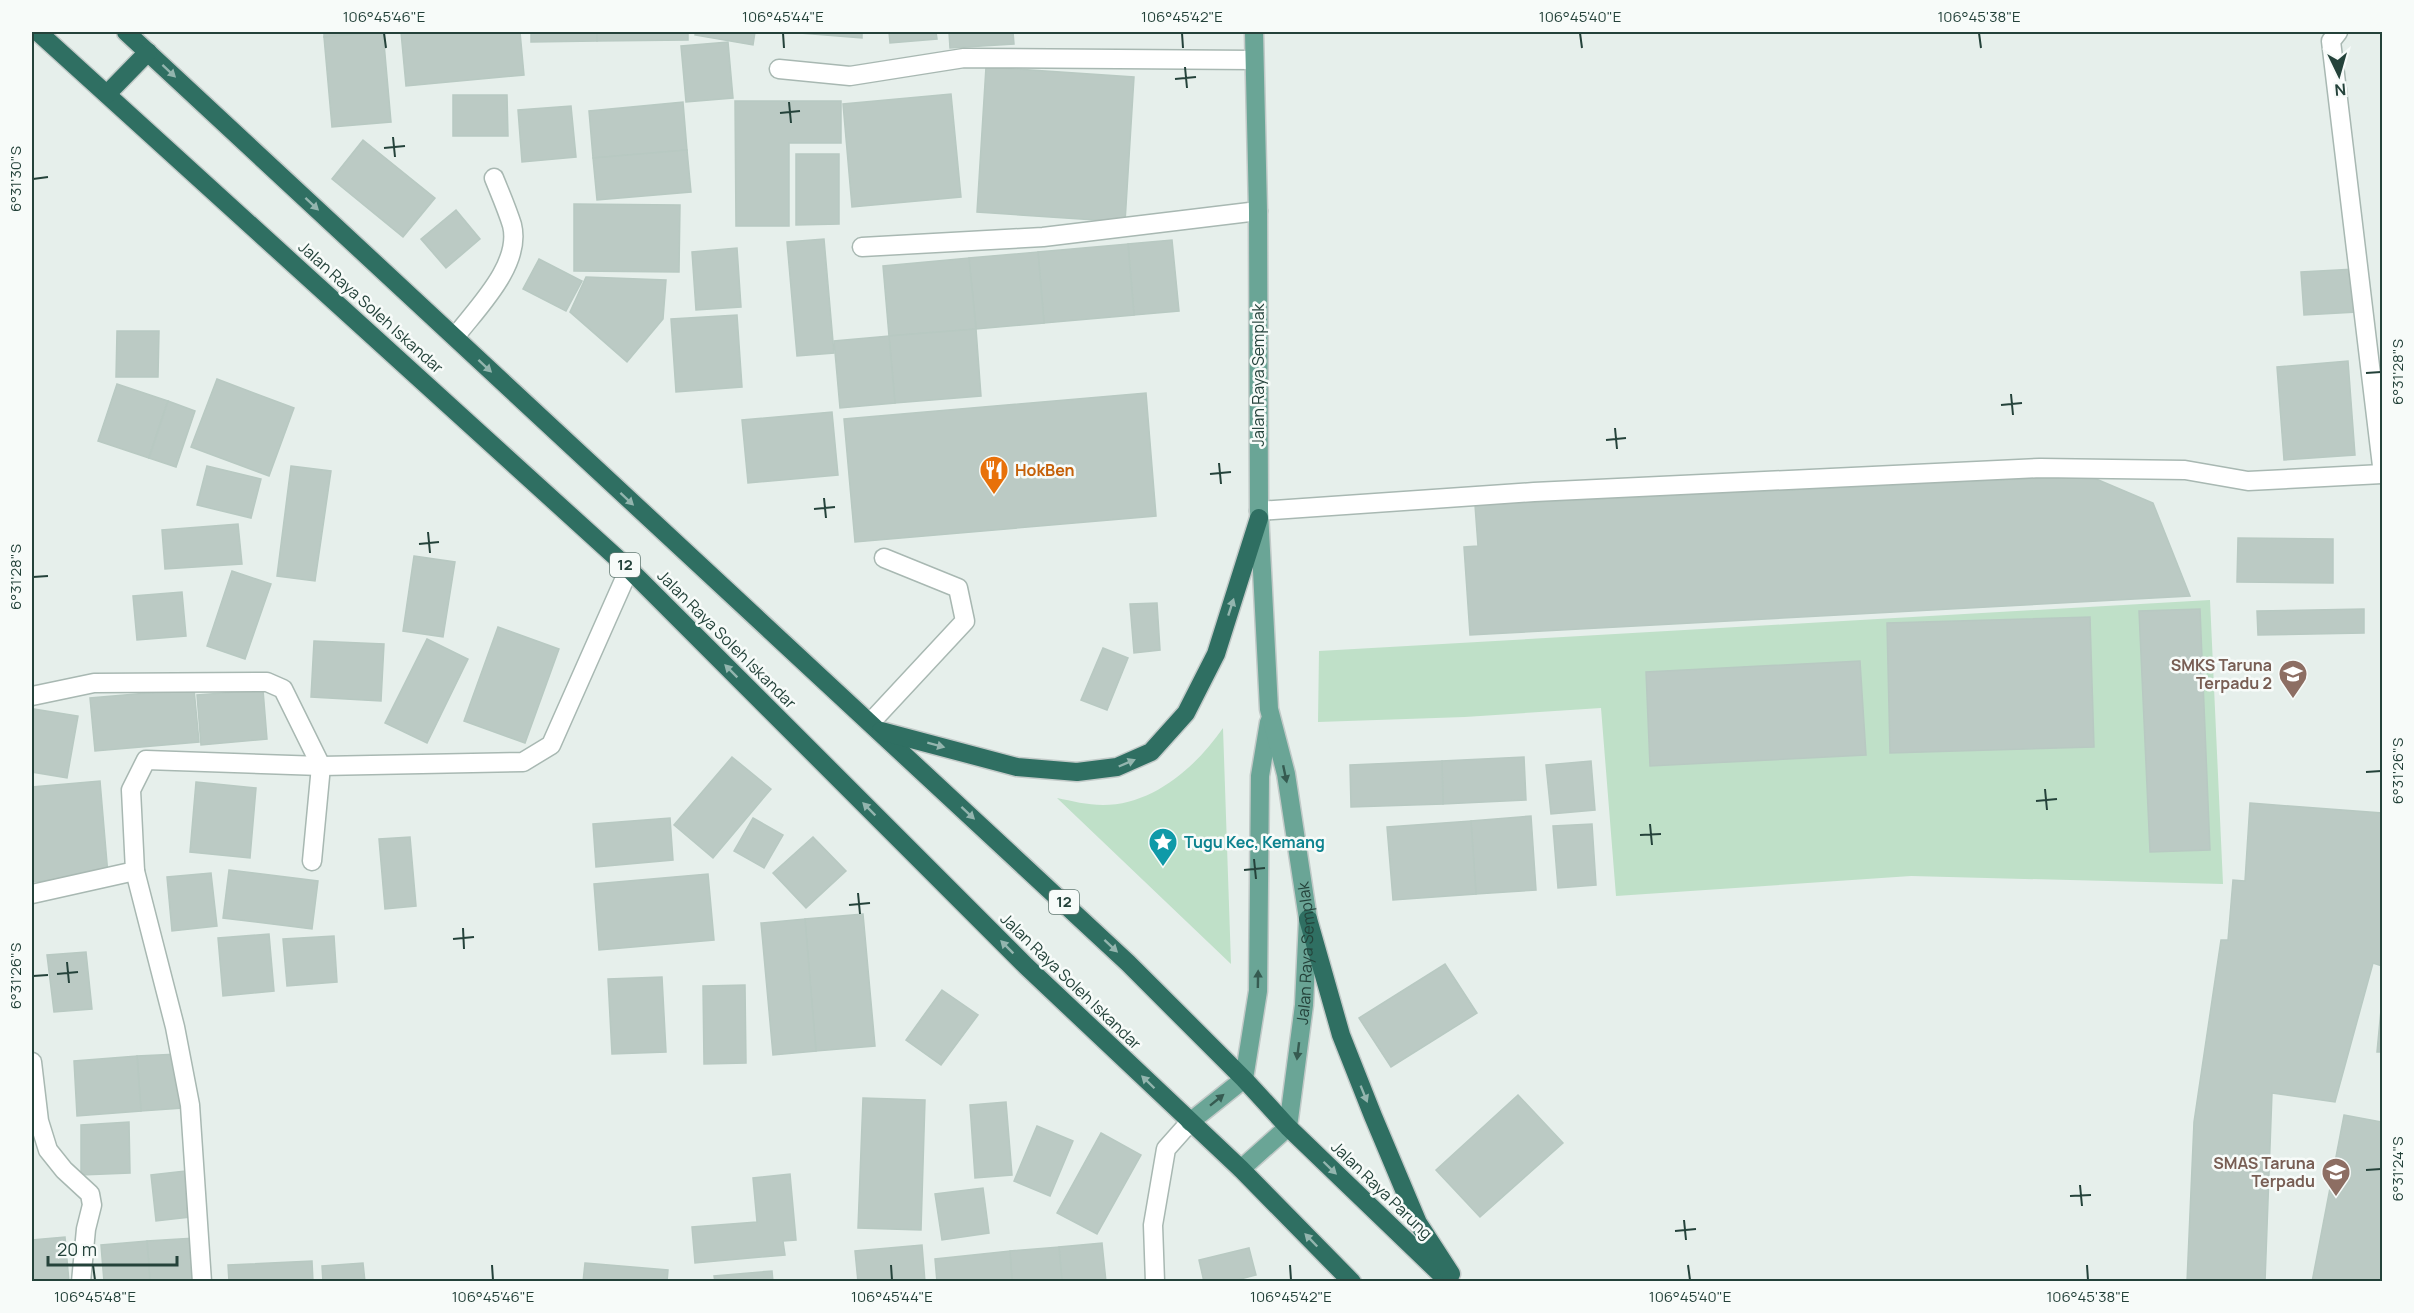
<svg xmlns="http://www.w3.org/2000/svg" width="2414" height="1313" font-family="Manrope,sans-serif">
	<rect width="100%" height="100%" fill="#e6efeb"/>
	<g fill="#bfe0c8">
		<path d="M2210 600 2223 884 1911 876 1616 896 1601 708 1465 717 1318 722 1319 651Z"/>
		<path d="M1223 728 1231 964 1057 798C1072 801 1087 805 1103 805 1153 805 1196 767 1223 728Z"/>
	</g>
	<g fill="#bbcac4" stroke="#b8c9c2" stroke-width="1.5">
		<path d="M324 32H383L324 37Z"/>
		<path d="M383 32 391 122 332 127 324 37Z"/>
		<path d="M401 32H520L524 75 406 86Z"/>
		<path d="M531 32H597V41L531 42Z"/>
		<path d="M597 32H688V40L597 41Z"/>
		<path d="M696 32H755L753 45 695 35Z"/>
		<path d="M787 32H862V38Z"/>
		<path d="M889 32H936L937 39 890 43Z"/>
		<path d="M949 32H1013L1014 44 950 48Z"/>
		<path d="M728 42 733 98 686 102 681 46Z"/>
		<path d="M986 67 1134 77 1125 222 977 212Z"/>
		<path d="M951 94 961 197 852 207 843 104Z"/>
		<path d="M453 95H507L508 136H453Z"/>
		<path d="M735 101H841V143H789V226H736Z"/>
		<path d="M683 102 687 150 593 158 589 111Z"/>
		<path d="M571 106 576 157 522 162 518 110Z"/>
		<path d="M363 140 435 198 403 237 332 179Z"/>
		<path d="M687 150 691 192 597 200 593 158Z"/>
		<path d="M796 154H839V224L796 225Z"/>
		<path d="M574 204 680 205 679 272 574 271Z"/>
		<path d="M456 210 480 239 446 268 421 239Z"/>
		<path d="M824 239 834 353 797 356 787 242Z"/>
		<path d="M1172 240 1179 311 1134 315 1128 244Z"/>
		<path d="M1128 244 1134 315 1044 323 1038 252Z"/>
		<path d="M737 248 741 307 696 310 692 252Z"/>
		<path d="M1038 252 1044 323 976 329 969 258Z"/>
		<path d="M969 258 976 329 889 336 883 266Z"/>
		<path d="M539 259 582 281 566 311 523 289Z"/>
		<path d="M2355 269 2357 312 2304 315 2301 272Z"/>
		<path d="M586 277 666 280 663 319 627 362 570 312Z"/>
		<path d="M737 315 742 387 676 392 671 319Z"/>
		<path d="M976 329 981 396 895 403 889 336Z"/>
		<path d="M117 331H159L158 377H116Z"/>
		<path d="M889 336 895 403 840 408 834 341Z"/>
		<path d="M2348 361 2355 455 2284 460 2277 367Z"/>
		<path d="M217 379 294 408 269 476 191 447Z"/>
		<path d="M117 384 168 401 149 458 98 441Z"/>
		<path d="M1146 393 1156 516 855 542 844 419Z"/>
		<path d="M168 401 195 411 176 467 149 458Z"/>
		<path d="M832 412 838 475 748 483 742 420Z"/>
		<path d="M207 466 261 479 251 518 197 505Z"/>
		<path d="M291 466 331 471 315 581 277 576Z"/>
		<path d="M2089 476 2153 503 2190 596 1470 635 1464 547 1478 546 1475 505Z"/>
		<path d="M238 524 242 564 165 569 162 530Z"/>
		<path d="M2238 538 2333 539V583L2237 582Z"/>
		<path d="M414 556 455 562 443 637 403 631Z"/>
		<path d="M232 571 271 584 245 659 207 646Z"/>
		<path d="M182 592 186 636 137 640 133 596Z"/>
		<path d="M1157 603 1160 650 1134 653 1130 604Z"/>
		<path d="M2200 609 2210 850 2150 852 2139 611Z"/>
		<path d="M2364 609V633L2258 635 2257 611Z"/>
		<path d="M2090 617 2094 747 1890 753 1887 623Z"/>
		<path d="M498 627 559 649 525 743 464 721Z"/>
		<path d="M427 639 468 659 427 743 385 723Z"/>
		<path d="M314 641 384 644 381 701 311 697Z"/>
		<path d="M1103 648 1128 658 1107 710 1081 700Z"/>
		<path d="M1860 661 1866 755 1650 766 1646 672Z"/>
		<path d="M194 689 199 742 95 751 90 698Z"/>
		<path d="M263 690 267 739 201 745 197 695Z"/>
		<path d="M34 709 78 716 67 778 32 772Z"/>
		<path d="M732 757 771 789 713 858 674 825Z"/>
		<path d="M1524 757 1526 800 1443 804 1442 761Z"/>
		<path d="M1442 761 1443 804 1351 807 1350 765Z"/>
		<path d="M1591 761 1595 810 1551 814 1546 765Z"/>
		<path d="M100 781 108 875 32 882V787Z"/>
		<path d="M196 782 256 788 250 858 190 852Z"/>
		<path d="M2250 803 2382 813V966L2373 963 2335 1102 2272 1093 2265 1282H2187L2194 1122 2221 940H2228L2233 880 2245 881Z"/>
		<path d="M1531 816 1536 890 1476 894 1471 821Z"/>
		<path d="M670 818 673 860 596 867 593 824Z"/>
		<path d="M753 818 783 835 764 868 734 851Z"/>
		<path d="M1471 821 1476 894 1393 900 1387 827Z"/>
		<path d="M1592 824 1596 885 1558 888 1553 826Z"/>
		<path d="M410 837 416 906 385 909 379 839Z"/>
		<path d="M813 837 846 871 806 908 773 873Z"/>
		<path d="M229 870 318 881 312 929 223 918Z"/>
		<path d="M211 873 217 926 172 931 167 877Z"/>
		<path d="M708 874 714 940 599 950 594 884Z"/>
		<path d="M863 914 875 1046 816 1051 805 919Z"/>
		<path d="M805 919 816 1051 773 1055 761 923Z"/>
		<path d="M269 934 274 991 223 996 218 938Z"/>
		<path d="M334 936 337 982 287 986 283 939Z"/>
		<path d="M86 952 92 1009 54 1012 47 955Z"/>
		<path d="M1445 964 1477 1013 1391 1067 1359 1018Z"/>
		<path d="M662 977 666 1052 612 1054 608 979Z"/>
		<path d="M745 985 746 1063 704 1064 703 986Z"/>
		<path d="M942 990 978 1015 941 1065 906 1040Z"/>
		<path d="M2382 999V1052H2377Z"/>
		<path d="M179 1054 183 1108 141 1111 137 1056Z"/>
		<path d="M137 1056 141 1111 77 1116 74 1061Z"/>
		<path d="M1518 1095 1563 1143 1480 1217 1436 1170Z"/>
		<path d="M863 1098 925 1100 921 1230 858 1228Z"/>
		<path d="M1006 1102 1012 1175 975 1178 970 1105Z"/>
		<path d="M2344 1115 2382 1122V1282H2312Z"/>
		<path d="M129 1122 130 1173 81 1175V1125Z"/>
		<path d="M1037 1126 1073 1141 1050 1196 1014 1181Z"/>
		<path d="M1101 1133 1141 1155 1097 1234 1057 1213Z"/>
		<path d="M185 1171 190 1217 156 1221 151 1175Z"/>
		<path d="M790 1174 796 1240 783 1241 785 1255 695 1263 692 1227 757 1222 753 1178Z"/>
		<path d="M983 1188 989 1233 942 1240 935 1194Z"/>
		<path d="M65 1237 69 1282H32V1240Z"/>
		<path d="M195 1238 198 1282H150L147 1241Z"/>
		<path d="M147 1241 150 1282H104L101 1245Z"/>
		<path d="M1102 1243 1106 1282H1062L1059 1247Z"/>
		<path d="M922 1245 925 1282H858L855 1251Z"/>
		<path d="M1059 1247 1062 1282H1012L1010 1251Z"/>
		<path d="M1249 1248 1256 1275 1229 1282H1204L1199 1260Z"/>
		<path d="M1010 1251 1012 1282H937L935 1259Z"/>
		<path d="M312 1261 313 1282H229L228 1265Z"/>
		<path d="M363 1263 365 1282H323L322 1266Z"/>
		<path d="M585 1263 668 1270 667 1282H583Z"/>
		<path d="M772 1271 773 1282H715L714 1276Z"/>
	</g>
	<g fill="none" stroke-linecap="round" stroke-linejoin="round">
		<g stroke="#a8b8b2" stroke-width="21">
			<path id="lane" d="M871 722 965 621 958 588 884 558"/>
		</g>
		<g stroke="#a8b8b2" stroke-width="21">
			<g id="street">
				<path d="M2338 32 2331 41 2382 466"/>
				<path d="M779 69 850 76 964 58 1254 60"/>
				<path d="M862 247 1043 237 1258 211"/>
				<path d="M455 337C476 309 522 265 512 225 507 209 500 193 494 178"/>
				<path d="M1259 511 1534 492 2040 468 2185 470 2248 481 2382 474"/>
				<path d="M32 696 94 683 267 682 283 689 321 766 312 861"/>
				<path d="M135 871 175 1027 190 1105 202 1282"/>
				<path d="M32 894 135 871 131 790 146 760 321 766 523 762 551 745 629 569"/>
				<path d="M32 1062 39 1121 48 1150 64 1170 90 1194 92 1205 86 1229 81 1282"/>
				<path d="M1155 1282 1153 1225 1166 1149 1190 1122"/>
			</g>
		</g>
		<g stroke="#c2cac8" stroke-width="21">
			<g id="primary">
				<path d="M1190 1122 1244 1079 1258 991 1260 776 1269 722"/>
				<path id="s1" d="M1241 1169 1288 1127 1304 1005 1308 919 1286 774 1269 709 1259 511 1258 211 1254 32"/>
			</g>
		</g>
		<g stroke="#c2cac8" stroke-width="21">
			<g id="highway">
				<path d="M38 32 629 569 1026 966 1241 1169 1352 1282"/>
				<path d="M126 32 1128 963 1244 1079 1288 1127 1449 1282"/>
				<path d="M107 94 148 52"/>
				<path d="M881 731 1017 767 1077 772 1117 767 1151 752 1186 713 1216 654 1259 518"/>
				<path d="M1308 919 1341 1035 1373 1116 1418 1223 1451 1274"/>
			</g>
		</g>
		<use href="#lane" stroke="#fff" stroke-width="18"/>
		<use href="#street" stroke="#fff" stroke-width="18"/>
		<use href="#primary" stroke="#6aa596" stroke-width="18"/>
		<use href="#highway" stroke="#2f6f62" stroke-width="18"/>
	</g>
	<defs><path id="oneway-solid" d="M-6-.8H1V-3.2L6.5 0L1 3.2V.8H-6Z" transform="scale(1.5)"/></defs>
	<g fill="#93b5ae">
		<use href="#oneway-solid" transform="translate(169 71) rotate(43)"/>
		<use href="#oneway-solid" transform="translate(312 204) rotate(43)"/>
		<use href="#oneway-solid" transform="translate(485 366) rotate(43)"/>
		<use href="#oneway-solid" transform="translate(627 499) rotate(43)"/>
		<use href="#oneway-solid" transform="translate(1231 607) rotate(-72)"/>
		<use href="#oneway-solid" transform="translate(731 671) rotate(-135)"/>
		<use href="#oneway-solid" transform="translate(936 745) rotate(15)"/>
		<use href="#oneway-solid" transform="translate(1127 763) rotate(-23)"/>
		<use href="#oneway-solid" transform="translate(869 809) rotate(-135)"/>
		<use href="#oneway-solid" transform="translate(968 813) rotate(43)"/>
		<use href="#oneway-solid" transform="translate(1111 946) rotate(43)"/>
		<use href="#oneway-solid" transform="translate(1007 947) rotate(-135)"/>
		<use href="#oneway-solid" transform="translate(1148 1082) rotate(-136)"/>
		<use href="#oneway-solid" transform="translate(1364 1094) rotate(68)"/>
		<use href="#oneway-solid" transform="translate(1330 1168) rotate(44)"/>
		<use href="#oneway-solid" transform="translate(1311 1240) rotate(-134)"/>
	</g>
	<g fill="#365b51">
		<use href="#oneway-solid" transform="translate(1285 774) rotate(78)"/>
		<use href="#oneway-solid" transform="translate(1258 979) rotate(-89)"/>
		<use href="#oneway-solid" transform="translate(1298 1051) rotate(97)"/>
		<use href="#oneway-solid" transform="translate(1217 1100) rotate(-39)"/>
	</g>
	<path fill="none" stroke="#24423a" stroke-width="2" d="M384 33 386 48M783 33 784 48M1182 33 1183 48M1580 33 1582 48M1979 33 1981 48M1185 67 1187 88M1175 79 1196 77M789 102 791 123M780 113 800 111M393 137 395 157M384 148 405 146M33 179 48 177M2366 373 2381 372M2011 394 2013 415M2001 405 2022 403M1615 428 1617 449M1606 440 1626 438M1219 463 1221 484M1210 474 1231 472M824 498 826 518M814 509 835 507M428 532 430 553M419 544 439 542M33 577 48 576M2366 772 2381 771M2045 789 2047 810M2036 801 2057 799M1650 824 1652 845M1640 835 1661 834M1254 859 1256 879M1244 870 1265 868M858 893 860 914M849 905 870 903M463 928 464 949M453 939 474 937M67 962 69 983M57 974 78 972M33 976 48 975M2366 1170 2381 1169M2080 1185 2082 1206M2070 1196 2091 1195M1684 1220 1686 1240M1675 1231 1696 1229M93 1265 95 1280M492 1265 493 1280M891 1265 892 1280M1290 1265 1291 1280M1688 1265 1690 1280M2087 1265 2088 1280"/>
	<defs>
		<g id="restaurant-pin" transform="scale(1.5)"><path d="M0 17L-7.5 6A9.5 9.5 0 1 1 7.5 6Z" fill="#e8710a" stroke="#f7fbf9"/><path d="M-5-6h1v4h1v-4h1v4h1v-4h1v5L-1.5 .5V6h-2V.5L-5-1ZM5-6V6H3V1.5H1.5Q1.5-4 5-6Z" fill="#fff"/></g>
		<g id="school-pin" transform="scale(1.5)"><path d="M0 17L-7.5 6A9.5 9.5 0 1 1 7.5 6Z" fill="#8d6e63" stroke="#f7fbf9"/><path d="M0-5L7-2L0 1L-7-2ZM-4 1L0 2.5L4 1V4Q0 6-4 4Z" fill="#fff"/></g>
		<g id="sight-pin" transform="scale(1.5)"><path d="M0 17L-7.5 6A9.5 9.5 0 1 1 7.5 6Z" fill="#0f9aa8" stroke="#f7fbf9"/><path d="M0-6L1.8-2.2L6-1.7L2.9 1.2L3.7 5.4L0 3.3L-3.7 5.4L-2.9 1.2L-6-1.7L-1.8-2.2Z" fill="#fff"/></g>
	</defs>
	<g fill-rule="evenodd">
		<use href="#restaurant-pin" x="994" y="470"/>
		<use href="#school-pin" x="2293" y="674"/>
		<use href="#sight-pin" x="1163" y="842"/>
		<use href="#school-pin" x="2336" y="1172"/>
	</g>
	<g text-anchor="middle" stroke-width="5" stroke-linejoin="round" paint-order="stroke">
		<g fill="#f7fbf9" stroke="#637a73" stroke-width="1.5">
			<rect x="610" y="553" width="30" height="24" rx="4.5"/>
			<rect x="1049" y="890" width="30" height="24" rx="4.5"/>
		</g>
		<g font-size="15" font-weight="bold" fill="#24423a">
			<text x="625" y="570">12</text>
			<text x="1064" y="907">12</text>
		</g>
		<g font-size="16" fill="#24423a" stroke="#f7fbf9">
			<text transform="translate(371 307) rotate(42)" y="6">Jalan Raya Soleh Iskandar</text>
			<text transform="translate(1258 375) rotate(-90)" y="6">Jalan Raya Semplak</text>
			<text transform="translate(727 639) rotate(45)" y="6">Jalan Raya Soleh Iskandar</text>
			<text dy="6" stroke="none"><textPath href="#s1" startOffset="238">Jalan Raya Semplak</textPath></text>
			<text transform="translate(1071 981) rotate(44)" y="6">Jalan Raya Soleh Iskandar</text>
			<text transform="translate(1382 1190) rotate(44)" y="6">Jalan Raya Parung</text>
		</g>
		<g font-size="16" font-weight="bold" fill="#c56008" stroke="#f7fbf9" text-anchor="start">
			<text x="1015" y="476">HokBen</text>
		</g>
		<g font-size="16" font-weight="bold" fill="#785e54" stroke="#f7fbf9" text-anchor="end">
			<text x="2272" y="671">SMKS Taruna<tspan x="2272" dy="18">Terpadu 2</tspan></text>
			<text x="2315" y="1169">SMAS Taruna<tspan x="2315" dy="18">Terpadu</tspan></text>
		</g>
		<g font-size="16" font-weight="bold" fill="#0d838f" stroke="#f7fbf9" text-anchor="start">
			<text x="1184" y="848">Tugu Kec, Kemang</text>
		</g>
	</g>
	<rect width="2414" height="1313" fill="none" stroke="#f7fbf9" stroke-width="66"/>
	<g transform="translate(2339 75) rotate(175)" stroke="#f7fbf9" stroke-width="4.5" paint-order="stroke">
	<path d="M0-4.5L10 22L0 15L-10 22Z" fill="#24423a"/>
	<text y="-9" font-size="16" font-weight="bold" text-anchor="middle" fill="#24423a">N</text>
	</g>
	<path d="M48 1256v9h129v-9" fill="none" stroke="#24423a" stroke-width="3"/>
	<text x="57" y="1256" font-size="18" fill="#24423a" stroke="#f7fbf9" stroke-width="4.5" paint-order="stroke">20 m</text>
	<rect x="33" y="33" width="2348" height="1247" fill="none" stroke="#24423a" stroke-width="2"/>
	<g font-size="15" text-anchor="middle" fill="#24423a">
		<text x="384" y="22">106°45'46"E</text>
		<text x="783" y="22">106°45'44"E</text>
		<text x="1182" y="22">106°45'42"E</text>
		<text x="1580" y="22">106°45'40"E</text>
		<text x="1979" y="22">106°45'38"E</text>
		<text transform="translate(16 179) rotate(-90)" y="5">6°31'30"S</text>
		<text transform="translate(2398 372) rotate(-90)" y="5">6°31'28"S</text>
		<text transform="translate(16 577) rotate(-90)" y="5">6°31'28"S</text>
		<text transform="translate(2398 771) rotate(-90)" y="5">6°31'26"S</text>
		<text transform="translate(16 976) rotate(-90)" y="5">6°31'26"S</text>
		<text transform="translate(2398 1169) rotate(-90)" y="5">6°31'24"S</text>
		<text x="95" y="1302">106°45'48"E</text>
		<text x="493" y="1302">106°45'46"E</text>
		<text x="892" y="1302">106°45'44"E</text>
		<text x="1291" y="1302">106°45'42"E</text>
		<text x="1690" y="1302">106°45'40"E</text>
		<text x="2088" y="1302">106°45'38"E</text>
	</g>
</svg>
